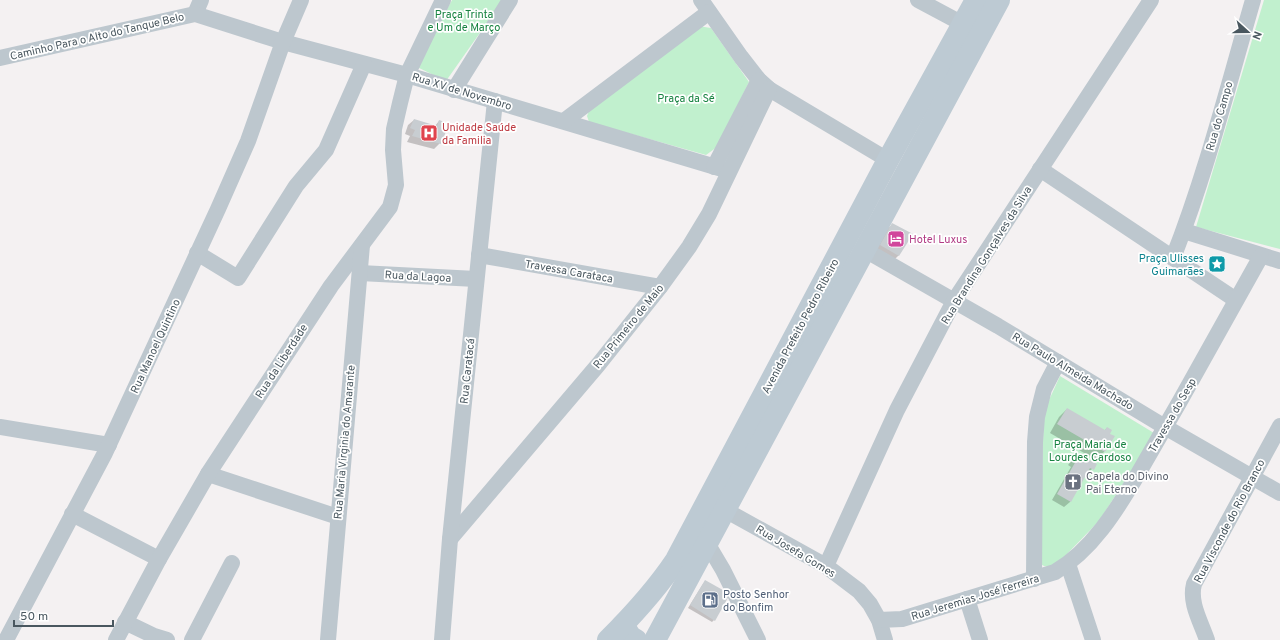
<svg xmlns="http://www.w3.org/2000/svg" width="1280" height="640" font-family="Overpass,sans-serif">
	<rect width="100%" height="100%" fill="#f4f1f2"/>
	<g fill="#c1f0ce">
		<path d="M452 0H503L446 81 417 67Z"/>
		<path d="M1264 0H1280V249L1196 227Z"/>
		<path d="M698 26 711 28 749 82 717 147 706 155 589 122 587 116 589 111Z"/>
		<path d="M1060 376 1154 433 1152 439 1099 521 1065 556 1052 567 1044 566 1039 563 1044 411Z"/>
	</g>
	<g fill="#0003">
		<path d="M414 120 435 126 439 121 442 128 440 143 434 149 407 142 410 136 405 134 408 125Z"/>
		<path d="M892 225 899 255 893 261 875 251 886 230Z"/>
		<path d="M1067 409 1104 431 1107 428 1109 434 1113 437 1104 452 1096 460 1050 433 1059 417Z"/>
		<path d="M1077 454 1095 465 1087 475 1085 474 1070 502 1064 507 1052 500 1071 467 1068 465Z"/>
		<path d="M703 584 714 620 712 622 688 608Z"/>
	</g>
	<g fill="#c8cdd1">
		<path d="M414 119 437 126 439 120 445 122 444 127 447 129 441 144 412 136 415 130 410 128Z"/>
		<path d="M892 223 913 234 899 256 880 245Z"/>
		<path d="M1067 408 1105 430 1107 427 1112 430 1110 434 1115 436 1105 452 1057 424Z"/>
		<path d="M1077 453 1097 464 1094 470 1090 468 1071 502 1057 494 1076 461 1073 459Z"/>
		<path d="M705 580 730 594 715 621 690 605Z"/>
	</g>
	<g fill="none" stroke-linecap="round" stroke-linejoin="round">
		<g stroke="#bdc7ce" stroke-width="16">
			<path d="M701 0 741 57 759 80 769 89 888 160"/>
			<path d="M918 0 963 24"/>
			<path d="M195 14 201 0"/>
			<path d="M0 58 195 14 283 42 407 75 729 171"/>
			<path d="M454 90 510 0"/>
			<path d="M564 121 709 12"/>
			<path d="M714 167 759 80"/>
			<path d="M1040 169 1236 300"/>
			<path d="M1184 231 1280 261"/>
			<path d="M865 250 998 326 1165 427 1280 493"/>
			<path d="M197 253 238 278 296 186 326 150 364 64"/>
			<path d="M479 255 660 287"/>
			<path d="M1173 258C1206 174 1228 86 1253 0"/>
			<path d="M360 273 476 279"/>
			<path d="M0 427 109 445"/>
			<path d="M208 474 338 517"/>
			<path d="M725 510 826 566 859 591 870 604 879 620 885 640"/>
			<path d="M72 514 159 559"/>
			<path d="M450 539 598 365 660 287 689 247 709 214 769 89"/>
			<path d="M707 543 723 570 758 640"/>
			<path d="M1068 564 1093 640"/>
			<path d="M826 566 897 410 954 301 1151 0"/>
			<path d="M1034 579 1035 442 1037 417 1044 389 1058 362"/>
			<path d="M967 599 980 640"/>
			<path d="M879 620 902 619 1055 572C1092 550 1116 511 1138 474 1152 450 1166 425 1180 401 1207 352 1234 304 1261 256"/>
			<path d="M125 622 154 636 167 640"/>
			<path d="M6 640 105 453 218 209 248 141 283 42 301 0"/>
			<path d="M116 640 159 559 208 474 331 286 390 207 396 185 393 150 394 129 400 103 407 75 443 0"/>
			<path d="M192 640 232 563"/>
			<path d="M328 640 362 245"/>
			<path d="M442 640 450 539 495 101"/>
			<path d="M1207 640C1201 622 1189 603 1194 584L1280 426"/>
		</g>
		<g stroke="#bdcad3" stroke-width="22">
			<path d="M623 625 631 637 636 640"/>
			<path d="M608 640C633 615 656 590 676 560L888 160 976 0"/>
			<path d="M655 640 999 0"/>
		</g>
	</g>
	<defs>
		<g id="hospital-square" transform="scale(0.9)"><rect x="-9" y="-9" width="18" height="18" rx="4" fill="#e0444e" stroke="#fff"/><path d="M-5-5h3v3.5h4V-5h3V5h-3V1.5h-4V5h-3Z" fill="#fff"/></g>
		<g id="hotel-square" transform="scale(0.9)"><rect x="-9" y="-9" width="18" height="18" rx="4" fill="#d1479c" stroke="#fff"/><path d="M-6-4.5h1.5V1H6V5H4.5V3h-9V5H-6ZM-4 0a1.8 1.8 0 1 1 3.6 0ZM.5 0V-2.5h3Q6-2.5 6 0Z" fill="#fff"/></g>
		<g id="sight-square" transform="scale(0.9)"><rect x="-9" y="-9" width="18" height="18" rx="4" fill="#0f9aa8" stroke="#fff"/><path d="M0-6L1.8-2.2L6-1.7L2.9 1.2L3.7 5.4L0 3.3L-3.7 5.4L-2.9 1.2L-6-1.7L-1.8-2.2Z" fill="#fff"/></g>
		<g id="church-square" transform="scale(0.9)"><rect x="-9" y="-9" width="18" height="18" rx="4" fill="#6b7280" stroke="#fff"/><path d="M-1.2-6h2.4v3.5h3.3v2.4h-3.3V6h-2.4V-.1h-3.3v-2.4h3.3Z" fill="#fff"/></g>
		<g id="fuel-square" transform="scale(0.9)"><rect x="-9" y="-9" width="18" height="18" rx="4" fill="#5c6f8a" stroke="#fff"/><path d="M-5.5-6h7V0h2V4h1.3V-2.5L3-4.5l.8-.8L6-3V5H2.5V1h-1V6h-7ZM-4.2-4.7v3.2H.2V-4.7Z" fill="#fff"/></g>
	</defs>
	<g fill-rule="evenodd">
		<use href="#hospital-square" x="429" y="133"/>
		<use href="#hotel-square" x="896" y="239"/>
		<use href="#sight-square" x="1217" y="264"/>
		<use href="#church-square" x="1073" y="482"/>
		<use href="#fuel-square" x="710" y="600"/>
	</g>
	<g text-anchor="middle" stroke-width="3.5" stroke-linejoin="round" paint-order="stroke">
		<g font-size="11" fill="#178341" stroke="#fff">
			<text x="464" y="18">Praça Trinta<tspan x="464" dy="13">e Um de Março</tspan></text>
			<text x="686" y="102">Praça da Sé</text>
			<text x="1090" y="448">Praça Maria de<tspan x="1090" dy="13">Lourdes Cardoso</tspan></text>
		</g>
		<g font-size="11" fill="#49575f" stroke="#fff">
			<text transform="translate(97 36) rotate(-13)" y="4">Caminho Para o Alto do Tanque Belo</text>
			<text transform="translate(462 91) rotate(17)" y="4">Rua XV de Novembro</text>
			<text transform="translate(1219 116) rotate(-74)" y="4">Rua do Campo</text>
			<text transform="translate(986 255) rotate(-58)" y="4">Rua Brandina Gonçalves da Silva</text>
			<text transform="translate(569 271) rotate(10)" y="4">Travessa Carataca</text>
			<text transform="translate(418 276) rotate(3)" y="4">Rua da Lagoa</text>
			<text transform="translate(628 326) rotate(-51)" y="4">Rua Primeiro de Maio</text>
			<text transform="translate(800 326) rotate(-62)" y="4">Avenida Prefeito Pedro Ribeiro</text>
			<text transform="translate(155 346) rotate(-65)" y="4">Rua Manoel Quintino</text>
			<text transform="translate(281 361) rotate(-57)" y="4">Rua da Liberdade</text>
			<text transform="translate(467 371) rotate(-84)" y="4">Rua Caratacá</text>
			<text transform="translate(1073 371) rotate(31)" y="4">Rua Paulo Almeida Machado</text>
			<text transform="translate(1172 415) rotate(-60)" y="4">Travessa do Sesp</text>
			<text transform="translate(344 442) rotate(-85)" y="4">Rua Maria Virginia do Amarante</text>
			<text transform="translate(1229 521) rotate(-62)" y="4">Rua Visconde do Rio Branco</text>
			<text transform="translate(796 551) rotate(31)" y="4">Rua Josefa Gomes</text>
			<text transform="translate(975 597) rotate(-17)" y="4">Rua Jeremias José Ferreira</text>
		</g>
		<g font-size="11" fill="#be3a42" stroke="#fff" text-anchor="start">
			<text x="442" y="131">Unidade Saúde<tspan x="442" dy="13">da Familia</tspan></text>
		</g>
		<g font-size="11" fill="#b23c85" stroke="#fff" text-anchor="start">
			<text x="909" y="243">Hotel Luxus</text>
		</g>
		<g font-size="11" fill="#0d838f" stroke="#fff" text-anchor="end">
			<text x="1204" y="262">Praça Ulisses<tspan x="1204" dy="13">Guimarães</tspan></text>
		</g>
		<g font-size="11" fill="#5b616d" stroke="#fff" text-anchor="start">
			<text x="1086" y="480">Capela do Divino<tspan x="1086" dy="13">Pai Eterno</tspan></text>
		</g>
		<g font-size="11" fill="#4e5e75" stroke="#fff" text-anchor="start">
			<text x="723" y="598">Posto Senhor<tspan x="723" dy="13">do Bonfim</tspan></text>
		</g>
	</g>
	<g transform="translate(1248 32) rotate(111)" stroke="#ffffff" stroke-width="3" paint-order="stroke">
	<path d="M0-3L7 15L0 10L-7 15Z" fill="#49575f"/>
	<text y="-6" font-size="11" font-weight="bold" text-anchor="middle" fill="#49575f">N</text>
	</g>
	<path d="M14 620v6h99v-6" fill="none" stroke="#49575f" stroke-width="2"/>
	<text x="20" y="620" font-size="12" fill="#49575f" stroke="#ffffff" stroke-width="3" paint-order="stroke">50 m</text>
</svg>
